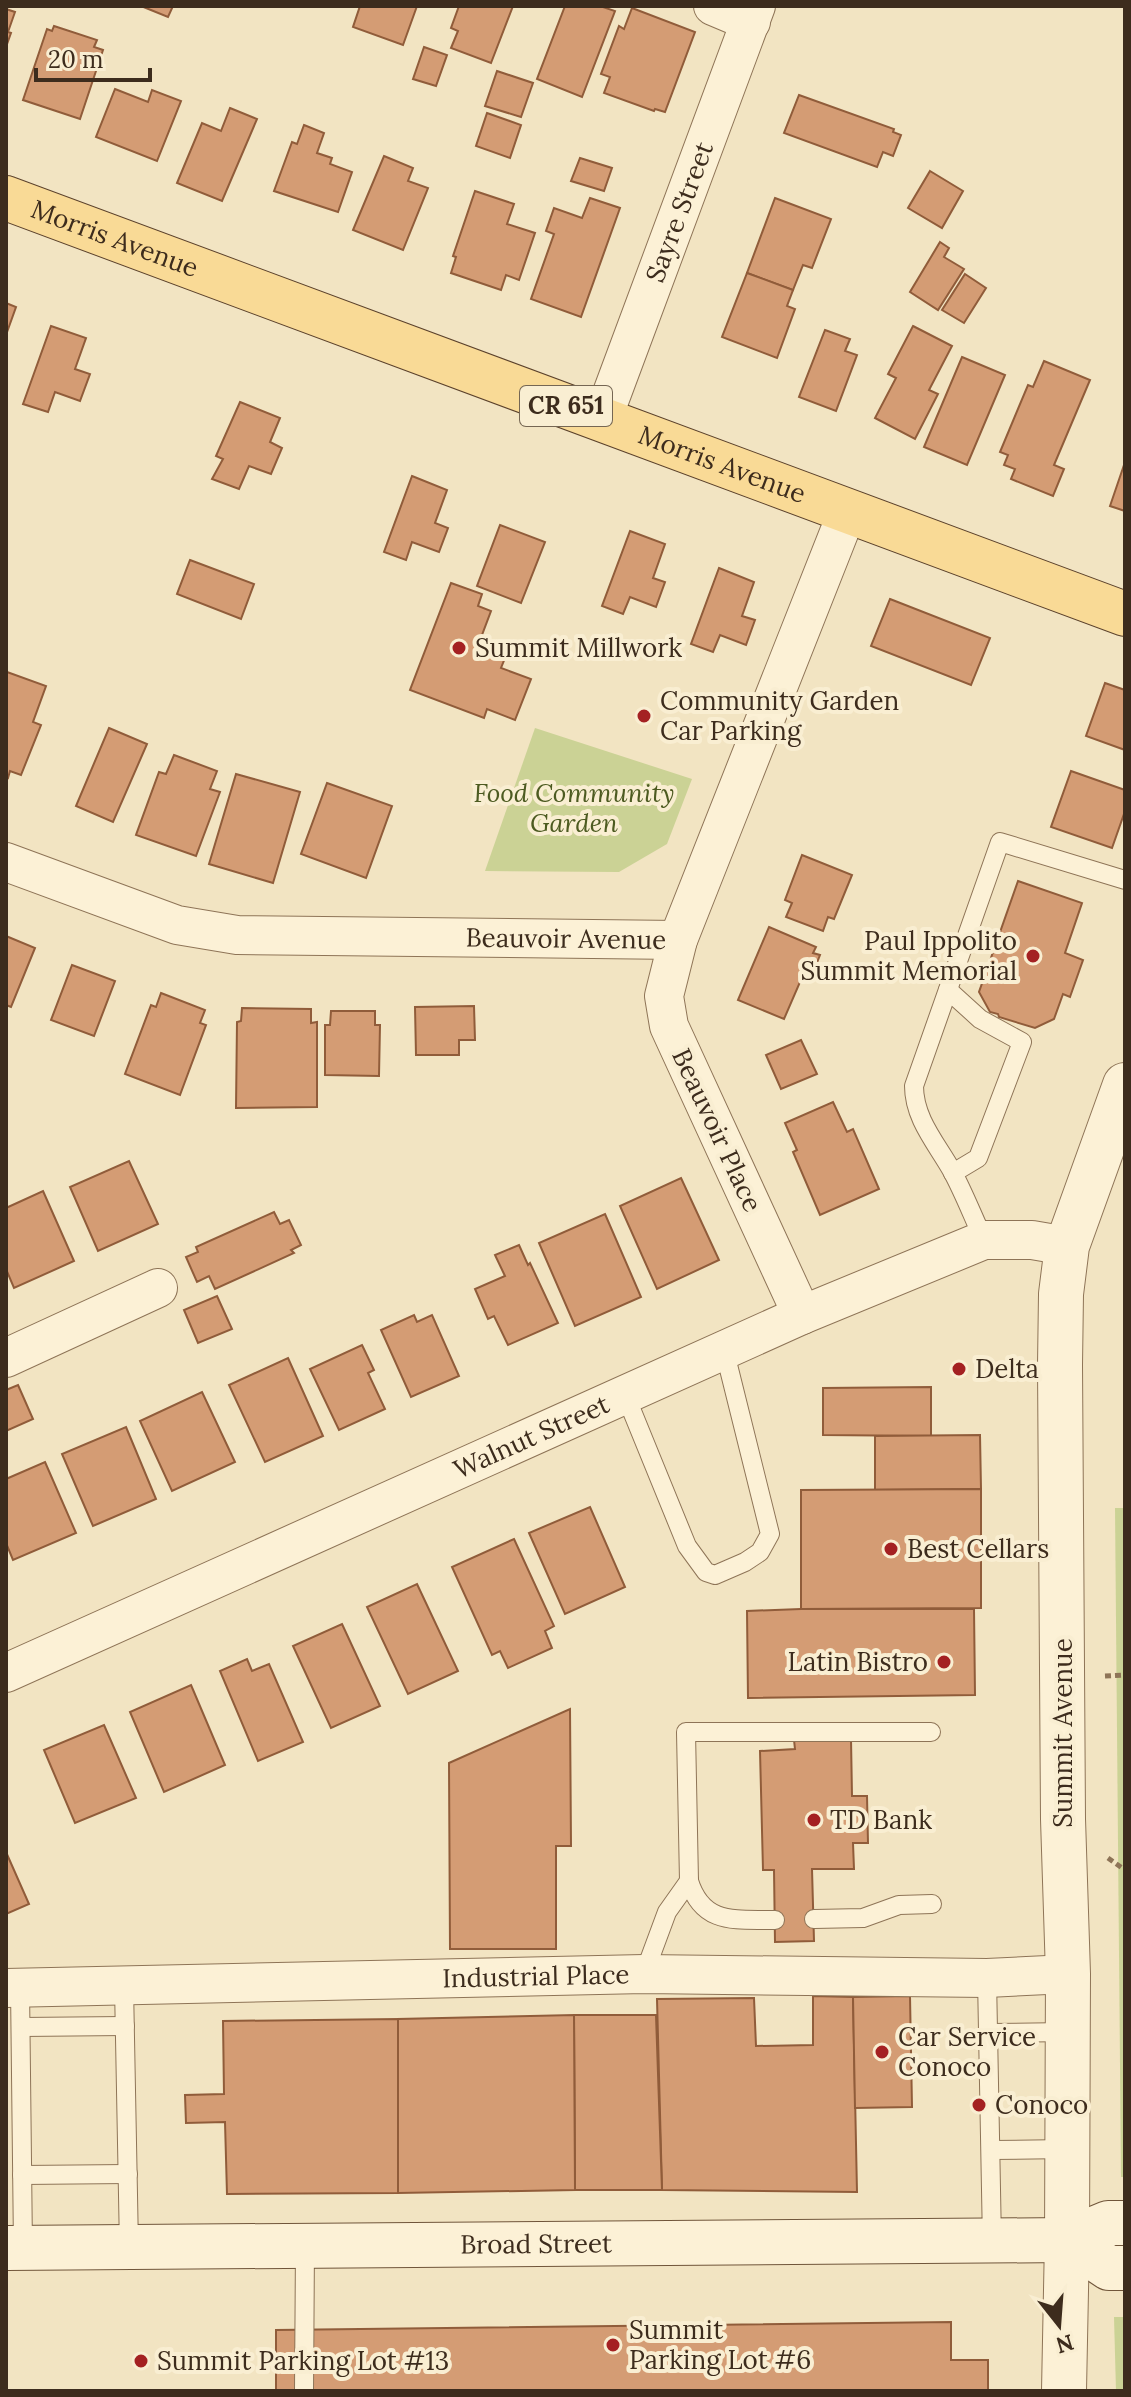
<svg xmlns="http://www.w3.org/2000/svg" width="1131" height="2397" font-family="Lora,serif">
	<rect width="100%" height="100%" fill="#f2e4c2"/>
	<g fill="#cbd295">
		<path d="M535 728 692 779 667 844 619 872 485 871Z"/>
		<path d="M1115 1508H1125V2177H1121Z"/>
		<path d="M1114 2317H1125V2391H1116Z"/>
	</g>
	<g fill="#d49c74" stroke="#905c3a" stroke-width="2">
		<path d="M141 6H173L168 17Z"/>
		<path d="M360 6H417L403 45 353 27Z"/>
		<path d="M459 6H513L491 63 451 48 458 31 451 28Z"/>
		<path d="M565 6H600L615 11 582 97 537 79Z"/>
		<path d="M632 8 695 32 665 112 655 109 654 111 604 93 610 77 601 74 619 26 624 29Z"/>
		<path d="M6 9 15 12 8 32 11 33 6 47Z"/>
		<path d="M54 26 97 40 94 47 103 50 80 119 23 100 47 29 52 31Z"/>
		<path d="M424 47 447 55 436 86 413 79Z"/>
		<path d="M497 71 533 83 521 117 485 106Z"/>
		<path d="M115 89 148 102 152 90 181 101 157 161 96 137Z"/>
		<path d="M799 95 894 129 893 132 901 135 893 156 883 152 877 167 784 133Z"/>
		<path d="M230 108 257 119 222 201 177 183 202 123 221 131Z"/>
		<path d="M487 113 521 125 510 158 476 146Z"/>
		<path d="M304 125 324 133 317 153 332 158 330 164 352 172 338 212 274 191 292 142 297 144Z"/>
		<path d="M384 156 413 168 408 181 428 188 403 250 353 230Z"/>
		<path d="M580 158 612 168 604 191 571 181Z"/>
		<path d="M930 171 963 191 942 228 908 208Z"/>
		<path d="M475 191 514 204 507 224 535 233 519 280 506 275 501 290 451 273 456 257 453 256Z"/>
		<path d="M590 198 620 208 581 317 531 299 554 234 546 231 554 208 582 218Z"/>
		<path d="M775 198 831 219 812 268 803 265 793 290 747 273Z"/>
		<path d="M940 242 949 248 944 257 964 269 938 310 910 292Z"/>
		<path d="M747 273 793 290 787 306 795 309 777 358 722 337Z"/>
		<path d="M965 274 986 288 964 323 942 310Z"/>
		<path d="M6 303 16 307 6 335Z"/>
		<path d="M51 326 86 338 75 369 90 374 80 401 55 392 48 412 23 404Z"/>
		<path d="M913 326 952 346 929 390 938 394 915 439 875 418 896 378 888 374Z"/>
		<path d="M825 330 850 339 845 351 857 355 836 411 799 397Z"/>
		<path d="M962 357 1005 375 967 465 924 447Z"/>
		<path d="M1044 361 1090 380 1054 465 1064 469 1053 496 1011 479 1015 469 1004 465 1008 455 1000 452 1028 385 1033 387Z"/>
		<path d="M240 402 280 418 270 442 282 448 271 474 249 466 239 489 212 479 223 459 216 456Z"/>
		<path d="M1125 462V511L1110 506Z"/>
		<path d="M412 476 447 490 435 523 448 528 439 552 412 542 406 560 384 552Z"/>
		<path d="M500 525 545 542 521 603 477 586Z"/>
		<path d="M630 531 665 544 653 578 665 582 656 607 630 597 623 614 602 606Z"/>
		<path d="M190 560 254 584 241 619 177 594Z"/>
		<path d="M719 568 754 582 742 616 755 620 746 645 720 635 713 652 691 644Z"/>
		<path d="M451 583 482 594 478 606 491 611 479 643 507 653 501 668 531 679 515 720 487 709 484 718 410 690Z"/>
		<path d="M890 599 990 638 971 685 871 646Z"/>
		<path d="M7 672 46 686 33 722 41 725 21 775 10 771 8 778 6 777Z"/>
		<path d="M1105 683 1125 690V750L1086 736Z"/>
		<path d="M109 728 147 744 113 822 76 806Z"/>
		<path d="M174 755 217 771 210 789 220 792 196 856 136 835 159 772 166 774Z"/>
		<path d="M1071 771 1125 790V811L1112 848 1051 827Z"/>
		<path d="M236 774 300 792 273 883 209 864Z"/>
		<path d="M327 783 392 806 366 878 301 854Z"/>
		<path d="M802 855 852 875 834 919 828 917 823 931 786 917 792 903 785 900Z"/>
		<path d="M1018 881 1082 903 1065 953 1083 960 1070 997 1063 994 1054 1019 1035 1028 999 1017 998 1014 990 1012 979 992Z"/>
		<path d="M769 927 816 947 813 953 820 955 811 978 803 975 784 1019 738 1000Z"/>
		<path d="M6 936 35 948 11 1007 6 1005Z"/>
		<path d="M72 965 115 981 94 1036 51 1020Z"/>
		<path d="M161 993 205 1010 200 1023 206 1025 180 1095 125 1074 151 1005 156 1007Z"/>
		<path d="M474 1006 475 1040H459V1055H416L415 1007Z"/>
		<path d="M242 1008 311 1009V1023L317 1022V1107L236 1108 237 1022 241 1021Z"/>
		<path d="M331 1011H375V1025H380L379 1076 325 1075V1025H330Z"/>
		<path d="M801 1040 817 1074 781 1089 766 1055Z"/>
		<path d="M833 1102 847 1132 853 1129 879 1189 820 1215 793 1152 797 1150 785 1123Z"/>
		<path d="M129 1161 158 1224 98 1251 70 1187Z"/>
		<path d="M681 1178 719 1260 657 1289 620 1206Z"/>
		<path d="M43 1191 74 1261 14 1288 6 1269V1208Z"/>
		<path d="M274 1212 280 1224 289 1220 301 1245 291 1250 294 1253 215 1289 209 1276 197 1282 186 1257 198 1252 196 1247Z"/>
		<path d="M605 1214 641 1297 575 1326 539 1243Z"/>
		<path d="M519 1245 528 1265 530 1263 558 1323 508 1345 494 1316 488 1319 475 1289 505 1276 495 1255Z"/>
		<path d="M217 1296 232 1329 198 1343 184 1310Z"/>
		<path d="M414 1315 417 1322 432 1315 459 1376 411 1397 381 1330Z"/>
		<path d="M362 1345 374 1370 368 1373 385 1409 339 1430 310 1369Z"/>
		<path d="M288 1358 323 1436 265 1462 229 1385Z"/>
		<path d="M18 1385 33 1419 6 1431V1390Z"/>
		<path d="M931 1387V1436L823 1435V1388Z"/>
		<path d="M202 1392 235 1462 172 1491 140 1421Z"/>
		<path d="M126 1427 156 1499 93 1526 62 1454Z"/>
		<path d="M980 1435 981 1489 875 1490V1436Z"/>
		<path d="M45 1462 76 1533 13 1560 6 1543V1479Z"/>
		<path d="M981 1489V1608L801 1609V1490Z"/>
		<path d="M590 1507 625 1587 565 1614 529 1533Z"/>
		<path d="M514 1539 554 1626 545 1631 552 1648 508 1668 500 1651 492 1655 452 1567Z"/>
		<path d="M417 1584 458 1671 408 1694 367 1607Z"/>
		<path d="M801 1609H974L975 1695 748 1698 747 1611Z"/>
		<path d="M342 1624 380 1706 331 1728 293 1646Z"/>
		<path d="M247 1659 252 1671 269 1664 303 1742 258 1761 220 1671Z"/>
		<path d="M191 1685 225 1765 164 1792 130 1712Z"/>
		<path d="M570 1709 571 1846H556V1949H450L449 1763Z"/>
		<path d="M104 1725 136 1798 75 1823 44 1750Z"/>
		<path d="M851 1739 852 1796H867L868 1843H853L854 1869H812L814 1941 775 1942 774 1870H763L760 1751 795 1749 794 1740Z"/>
		<path d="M6 1852 29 1904 6 1914Z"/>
		<path d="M813 1996 853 1997 857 2192 662 2190 657 1999 754 1998 756 2046 813 2045Z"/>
		<path d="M910 1996 912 2107 855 2108 853 1997Z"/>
		<path d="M574 2015H656L662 2190H575Z"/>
		<path d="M574 2015 575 2190 398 2193V2019Z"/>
		<path d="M398 2019V2193L227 2194 225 2122 186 2123 185 2095 224 2094 223 2021Z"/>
		<path d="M951 2322V2360H988V2391H276V2330Z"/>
	</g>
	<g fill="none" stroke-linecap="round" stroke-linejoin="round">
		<g stroke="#8e7457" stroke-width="20">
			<g id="service">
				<path d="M948 990 980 1019 1022 1042 978 1158 953 1173"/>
				<path d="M984 1240C973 1217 964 1193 952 1171 937 1144 914 1119 914 1086L1000 842 1125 880"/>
				<path d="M625 1394 687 1546 706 1572 715 1575 745 1562 760 1552 770 1534 724 1349"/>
				<path d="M814 1919 863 1918 899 1905 932 1904"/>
				<path d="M775 1920C736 1919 703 1926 689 1881L686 1732H931"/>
				<path d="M644 1974 667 1912 689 1881"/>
				<path d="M987 1978 992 2242"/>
				<path d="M124 1986 129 2247"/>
				<path d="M20 1987 23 2248"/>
				<path d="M21 2027 125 2026"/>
				<path d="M989 2033 1067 2032"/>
				<path d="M991 2150 1067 2149"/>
				<path d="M22 2175 128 2174"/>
				<path d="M304 2391 305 2246"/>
			</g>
		</g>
		<g stroke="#8e7457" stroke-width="40">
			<g id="minor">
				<path d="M713 6 751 22"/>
				<path id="s1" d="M602 420 756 6"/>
				<path id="s2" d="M6 862 177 925 237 935 678 940"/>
				<path d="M802 1315 669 1026 664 996 678 940 848 510"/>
				<path d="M6 1358 158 1288"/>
				<path id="s3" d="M6 1673 802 1315 984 1240H1032L1067 1246"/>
				<path id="s4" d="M6 1988 644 1974 987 1978 1068 1974"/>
			</g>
		</g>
		<g stroke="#8e7457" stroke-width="46">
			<path id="tertiary" d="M1064 2391 1067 2240 1068 1974 1063 1819 1060 1365 1061 1294 1067 1246 1125 1085"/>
		</g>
		<g stroke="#70553a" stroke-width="46">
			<g id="secondary">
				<path d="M1067 2240 1109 2268H1125"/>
				<path id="s5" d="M6 2248 1067 2240 1108 2223H1125"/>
			</g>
		</g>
		<g stroke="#5c422c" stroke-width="46">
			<g id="primary">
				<path id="s6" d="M6 198 1125 614"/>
			</g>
		</g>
		<g stroke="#8e7457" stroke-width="5" stroke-dasharray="6 4" stroke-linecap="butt">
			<path d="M1105 1676 1125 1675"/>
			<path d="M1108 1858 1125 1870"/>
		</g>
		<use href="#service" stroke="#fcf1d6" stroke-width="18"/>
		<use href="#minor" stroke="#fcf1d6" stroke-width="38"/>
		<use href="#tertiary" stroke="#fcf1d6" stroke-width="44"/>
		<use href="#secondary" stroke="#fcf1d6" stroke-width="44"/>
		<use href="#primary" stroke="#f9da96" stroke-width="44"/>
	</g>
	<g fill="#a42122" stroke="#f9eed2" stroke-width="3">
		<circle cx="459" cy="648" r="8"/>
		<circle cx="644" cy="716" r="8"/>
		<circle cx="1033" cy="956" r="8"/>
		<circle cx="959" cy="1369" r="8"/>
		<circle cx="891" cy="1549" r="8"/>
		<circle cx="944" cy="1662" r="8"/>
		<circle cx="814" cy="1820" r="8"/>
		<circle cx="882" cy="2052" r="8"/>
		<circle cx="979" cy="2105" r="8"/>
		<circle cx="613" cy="2345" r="8"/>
		<circle cx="141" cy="2361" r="8"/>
	</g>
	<g text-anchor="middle" stroke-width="8" stroke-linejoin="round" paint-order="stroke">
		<rect fill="#f9eed2" stroke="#756653" stroke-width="2" x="520" y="386" width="92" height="40" rx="6"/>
		<g font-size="24" font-weight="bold" fill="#3d2c1d">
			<text x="566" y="414">CR 651</text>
		</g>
		<g font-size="26" fill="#3d2c1d" stroke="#f9eed2">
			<text dy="9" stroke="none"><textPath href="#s1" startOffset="222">Sayre Street</textPath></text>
			<text dy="9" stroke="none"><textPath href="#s6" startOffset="116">Morris Avenue</textPath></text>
			<text dy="9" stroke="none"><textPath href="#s6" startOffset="764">Morris Avenue</textPath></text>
			<text dy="9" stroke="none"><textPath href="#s2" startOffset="572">Beauvoir Avenue</textPath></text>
			<text transform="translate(717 1130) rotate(65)" y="9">Beauvoir Place</text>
			<text dy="9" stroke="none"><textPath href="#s3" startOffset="576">Walnut Street</textPath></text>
			<text transform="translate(1063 1733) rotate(-90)" y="9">Summit Avenue</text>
			<text dy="9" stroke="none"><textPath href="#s4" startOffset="530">Industrial Place</textPath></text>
			<text dy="9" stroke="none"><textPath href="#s5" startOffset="530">Broad Street</textPath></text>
		</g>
		<g font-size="26" fill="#3d2c1d" stroke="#f9eed2" text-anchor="start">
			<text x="475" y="657">Summit Millwork</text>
			<text x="660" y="710">Community Garden<tspan x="660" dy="30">Car Parking</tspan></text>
			<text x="1017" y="950" text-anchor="end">Paul Ippolito<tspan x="1017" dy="30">Summit Memorial</tspan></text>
			<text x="975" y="1378">Delta</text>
			<text x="907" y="1558">Best Cellars</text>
			<text x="928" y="1671" text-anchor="end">Latin Bistro</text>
			<text x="830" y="1829">TD Bank</text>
			<text x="898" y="2046">Car Service<tspan x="898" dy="30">Conoco</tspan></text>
			<text x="995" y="2114">Conoco</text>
			<text x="629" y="2339">Summit<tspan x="629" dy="30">Parking Lot #6</tspan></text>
			<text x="157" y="2370">Summit Parking Lot #13</text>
		</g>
		<g font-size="26" font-style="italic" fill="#4d5b21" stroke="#f9eed2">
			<text x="574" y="802">Food Community<tspan x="574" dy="30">Garden</tspan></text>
		</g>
	</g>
	<rect width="1131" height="2397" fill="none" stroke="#3d2c1d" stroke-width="16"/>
	<g transform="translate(1059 2325) rotate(163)" stroke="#f9eed2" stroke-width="6" paint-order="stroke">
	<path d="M0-6L14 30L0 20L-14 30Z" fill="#3d2c1d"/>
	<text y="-12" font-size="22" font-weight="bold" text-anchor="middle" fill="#3d2c1d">N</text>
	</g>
	<path d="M36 68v12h114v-12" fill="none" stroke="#3d2c1d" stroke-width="4"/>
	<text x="48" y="68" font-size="24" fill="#3d2c1d" stroke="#f9eed2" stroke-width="6" paint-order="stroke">20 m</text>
</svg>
